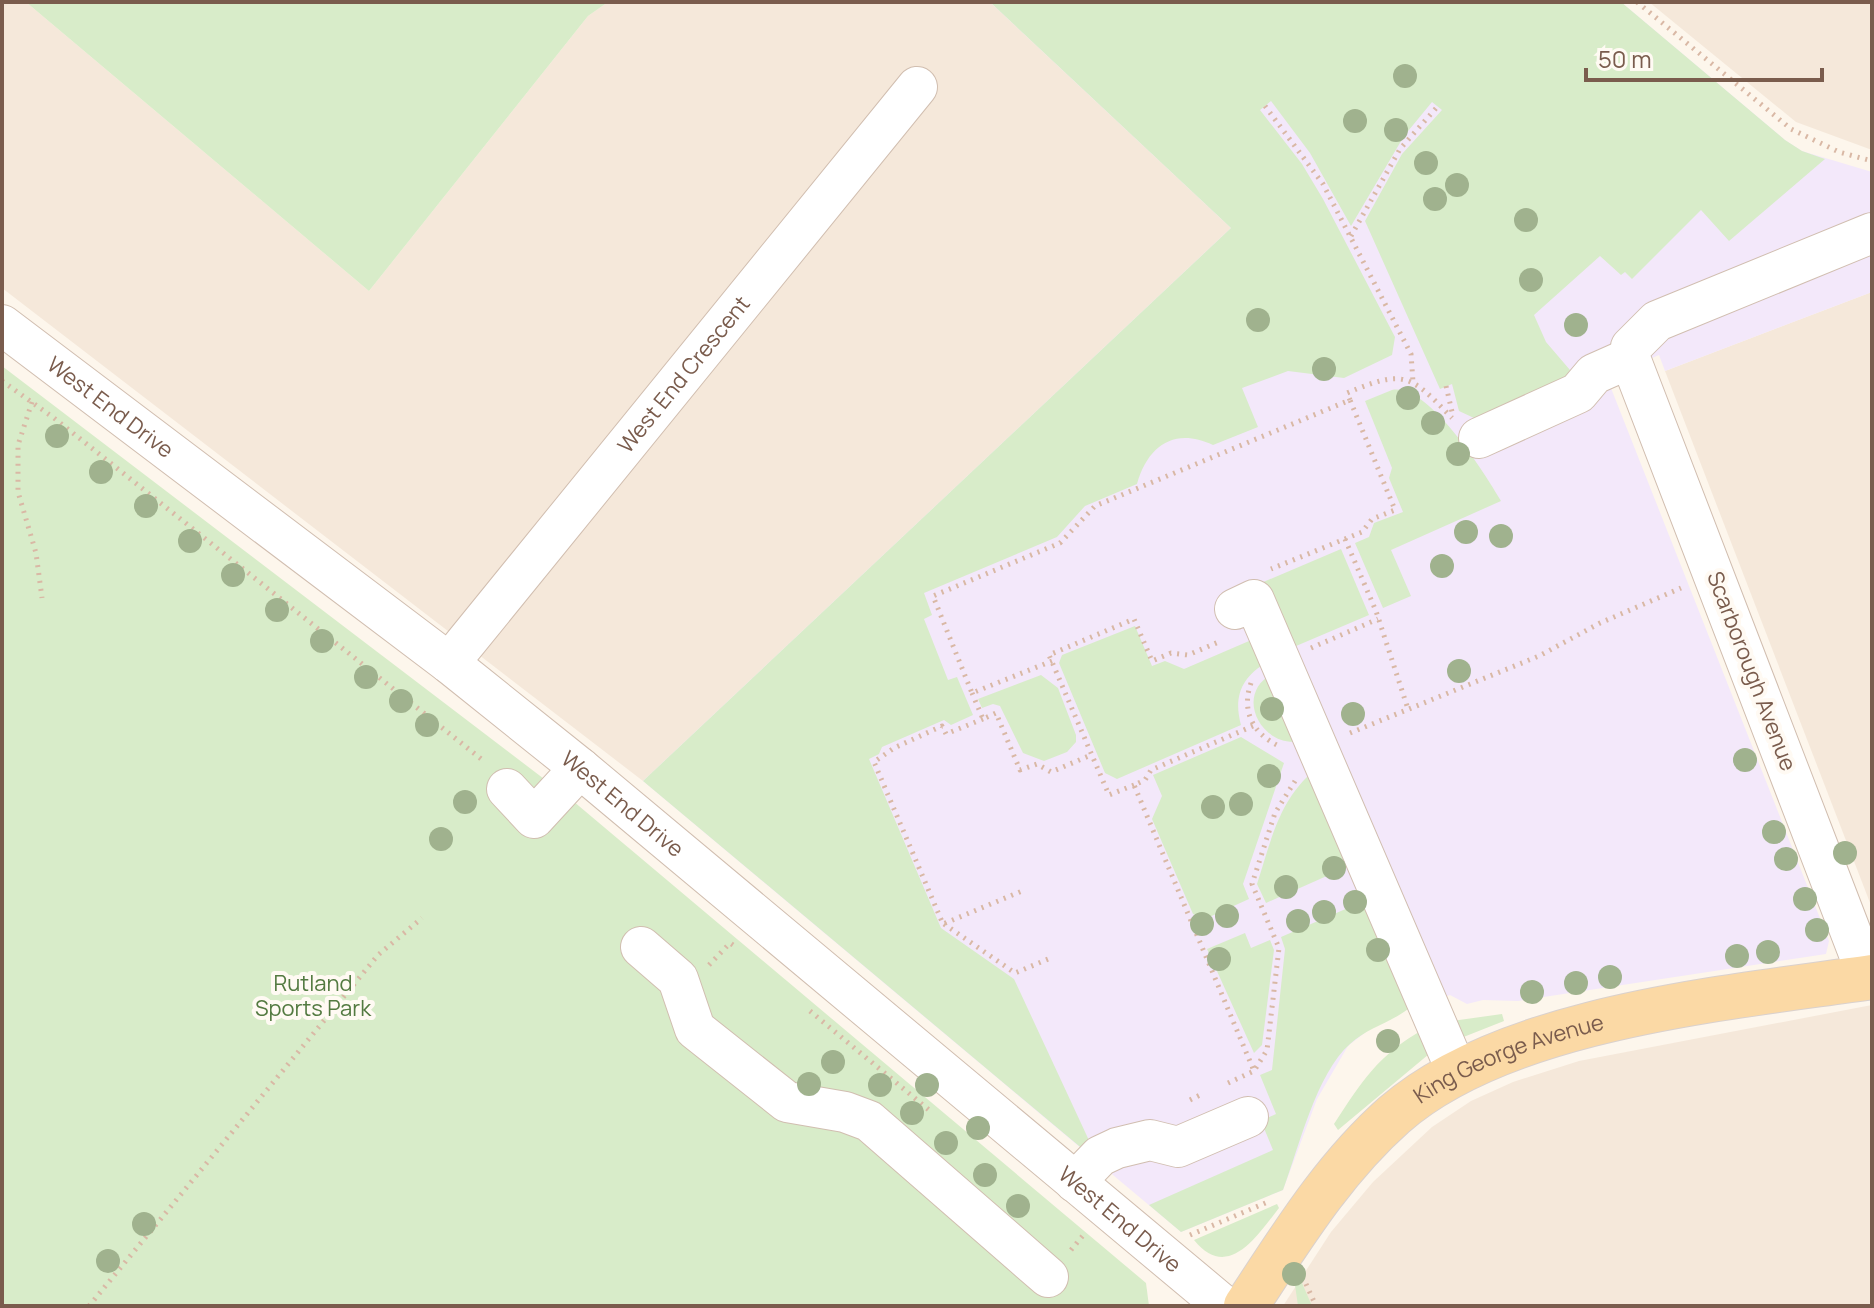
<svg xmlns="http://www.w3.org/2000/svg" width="1874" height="1308" font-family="Manrope,sans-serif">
	<rect width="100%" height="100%" fill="#fdf6ec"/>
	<g fill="#f5e8da">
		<path d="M2 2H26L369 291 588 16 608 2H990L1231 228 643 781 2 288Z"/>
		<path d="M1649 2H1872V150L1796 122Z"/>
		<path d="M1872 292V908L1665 371Z"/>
		<path d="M1872 1005V1306H1283L1331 1232 1373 1182 1432 1127 1471 1101 1513 1082 1579 1061Z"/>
	</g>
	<path fill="#f3e8fa" d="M990 2H1621L1785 140 1802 151 1872 172V292L1665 371 1659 355 1607 378 1829 941 1826 954 1518 1001 1483 1000 1467 1004 1450 995 1408 1009 1376 1024 1348 1046 1317 1099 1283 1190 1181 1232 643 781 1231 228Z"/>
	<g fill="#d8ecc9">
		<path d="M26 2H608L588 16 369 291Z"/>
		<path d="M990 2H1621L1785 140 1802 151 1825 159 1729 241 1701 210 1632 279 1625 272 1621 275 1600 256 1534 315 1546 342 1570 370 1567 385 1520 397 1474 418 1459 411 1452 384 1440 389 1365 221 1402 154 1442 110 1432 102 1404 136 1351 226 1310 153 1271 101 1260 110 1302 164 1323 199 1395 337 1392 355 1344 378 1288 371 1242 388 1258 427 1213 445C1175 427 1148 445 1137 484L1085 506 1057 537 924 593 932 615 924 619 948 680 957 677 973 715 951 725 944 720 882 747 879 754 869 759 941 928 1014 979 1093 1149 1085 1151 643 781 1231 228Z"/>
		<path d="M2 366 573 801 1146 1283 1149 1306H2Z"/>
		<path d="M1392 390C1428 383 1484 472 1501 501L1391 550 1411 596 1383 608 1355 543 1369 537 1374 523 1403 512 1389 478 1392 468 1365 401Z"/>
		<path d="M1341 549 1369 615 1289 649 1261 583Z"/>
		<path d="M1135 626 1152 666 1165 661 1184 669 1256 638 1267 662C1242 677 1233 696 1241 725L1117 779 1105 773 1059 663 1062 655Z"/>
		<path d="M1272 674 1301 741C1262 749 1233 695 1272 674Z"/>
		<path d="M1041 675 1058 688 1076 735V742L1067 752 1044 761 1023 753 1000 706 993 704 982 708 978 699Z"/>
		<path d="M1241 737 1284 763 1243 884 1249 899 1205 919 1193 914 1152 819 1162 796 1153 775Z"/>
		<path d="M1315 770 1356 863 1266 903 1257 884C1271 841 1279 799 1315 770Z"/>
		<path d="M1364 901 1408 1009C1390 1023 1367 1028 1350 1044 1316 1074 1299 1147 1283 1190L1181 1232 1149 1205 1273 1150 1261 1121 1276 1114 1260 1075 1272 1070 1285 949 1281 937Z"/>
		<path d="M1245 933 1251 948 1270 940 1274 950 1262 1045 1254 1053 1207 949Z"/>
		<path d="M1502 1014 1504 1021 1461 1038 1452 1021Z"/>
		<path d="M1424 1029 1429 1054 1338 1130 1334 1124C1362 1081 1378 1055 1424 1029Z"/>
		<path d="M1277 1204 1279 1208C1257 1236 1228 1282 1194 1240Z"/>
		<path d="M1299 1276 1312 1306H1298L1295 1285Z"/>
	</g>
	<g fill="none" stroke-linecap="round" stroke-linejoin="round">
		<g stroke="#d1beb0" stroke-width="42">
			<g id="minor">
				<path id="s1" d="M2 325 449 663 580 768 1224 1306"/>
				<path d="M1479 438 1578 393 1594 374 1630 358"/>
				<path d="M1235 609 1254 600 1457 1072"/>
				<path id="s2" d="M449 663 917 87"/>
				<path d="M507 789 534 818 580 768"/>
				<path d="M641 947 678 979 695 1029 787 1102 845 1112 869 1121 1048 1277"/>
				<path d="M1868 977 1630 358 1631 347 1657 321 1872 233"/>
				<path d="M1075 1182 1100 1156 1117 1148 1150 1140 1178 1147 1248 1117"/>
			</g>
		</g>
		<g stroke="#dad1cd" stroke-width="46">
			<g id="major">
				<path id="s3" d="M1246 1306C1291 1238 1333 1169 1394 1115 1506 1017 1728 998 1872 977"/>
			</g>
		</g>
		<g stroke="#d9b8a5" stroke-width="5" stroke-dasharray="2 6" stroke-linecap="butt">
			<path d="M1637 2 1791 129 1839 152 1872 161"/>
			<path d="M1265 106 1323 184 1411 354 1413 382"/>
			<path d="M1351 236 1400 149 1438 106"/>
			<path d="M2 381 54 418 485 762"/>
			<path d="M1446 386 1453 416"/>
			<path d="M1350 400 1347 393C1404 369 1410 374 1452 418"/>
			<path d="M32 402 18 445V492L36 553 42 598"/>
			<path d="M1345 539 1376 611 1408 709"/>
			<path d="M1311 648 1378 619"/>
			<path d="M1052 661 972 693 933 596 1060 543 1095 506 1350 400 1395 510 1372 519 1362 532 1271 569"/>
			<path d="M1251 683C1241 711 1253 734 1279 746"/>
			<path d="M972 693 983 719 996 713 1020 770 1037 764 1051 772 1091 755"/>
			<path d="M983 719 946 734 942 726 894 748 874 762 943 924 1022 891"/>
			<path d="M1253 726 1151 770 1145 780 1134 785 1254 1071"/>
			<path d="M1350 733 1539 656 1600 623 1681 588"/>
			<path d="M1134 785 1109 795 1049 655 1134 619 1152 661 1171 653 1188 655 1221 641"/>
			<path d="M944 924 1015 973 1053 957"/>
			<path d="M709 965 730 943 733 945"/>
			<path d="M810 1011 929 1110"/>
			<path d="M1228 1083 1254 1071 1267 1050 1279 948 1252 884 1275 813 1295 781"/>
			<path d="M1190 1100 1204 1093"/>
			<path d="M1190 1235 1270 1201"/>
			<path d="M1071 1250 1085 1233"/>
			<path d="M1306 1284 1316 1306"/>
			<path d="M89 1306 378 955 422 918"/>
		</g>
		<use href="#minor" stroke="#fff" stroke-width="40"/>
		<use href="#major" stroke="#fbd9a5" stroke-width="44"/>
	</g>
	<g fill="#a0b28e">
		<circle cx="1405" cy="76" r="12"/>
		<circle cx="1355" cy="121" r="12"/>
		<circle cx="1396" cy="130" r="12"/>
		<circle cx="1426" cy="163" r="12"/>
		<circle cx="1457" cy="185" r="12"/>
		<circle cx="1435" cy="199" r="12"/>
		<circle cx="1526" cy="220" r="12"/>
		<circle cx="1531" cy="280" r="12"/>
		<circle cx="1258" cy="320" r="12"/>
		<circle cx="1576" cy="325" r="12"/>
		<circle cx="1324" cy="369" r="12"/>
		<circle cx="1408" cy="398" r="12"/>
		<circle cx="1433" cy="423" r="12"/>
		<circle cx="57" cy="436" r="12"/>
		<circle cx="1458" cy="454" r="12"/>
		<circle cx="101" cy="472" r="12"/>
		<circle cx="146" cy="506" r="12"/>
		<circle cx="1466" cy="532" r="12"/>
		<circle cx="1501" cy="536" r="12"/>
		<circle cx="190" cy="541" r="12"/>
		<circle cx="1442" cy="566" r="12"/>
		<circle cx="233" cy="575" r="12"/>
		<circle cx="277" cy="610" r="12"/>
		<circle cx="322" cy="641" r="12"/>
		<circle cx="1459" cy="671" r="12"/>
		<circle cx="366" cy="677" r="12"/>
		<circle cx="401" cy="701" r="12"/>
		<circle cx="1272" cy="709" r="12"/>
		<circle cx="1353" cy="714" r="12"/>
		<circle cx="427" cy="725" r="12"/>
		<circle cx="1745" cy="760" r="12"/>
		<circle cx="1269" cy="776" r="12"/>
		<circle cx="465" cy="802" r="12"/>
		<circle cx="1241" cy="804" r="12"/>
		<circle cx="1213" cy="807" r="12"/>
		<circle cx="1774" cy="832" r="12"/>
		<circle cx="441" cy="839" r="12"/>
		<circle cx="1845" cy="853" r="12"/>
		<circle cx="1786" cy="859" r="12"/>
		<circle cx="1334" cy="868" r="12"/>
		<circle cx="1286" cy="887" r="12"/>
		<circle cx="1805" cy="899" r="12"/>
		<circle cx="1355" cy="902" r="12"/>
		<circle cx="1324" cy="912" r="12"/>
		<circle cx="1227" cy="916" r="12"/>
		<circle cx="1298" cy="921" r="12"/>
		<circle cx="1202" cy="924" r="12"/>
		<circle cx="1817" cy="930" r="12"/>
		<circle cx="1378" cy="950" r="12"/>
		<circle cx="1768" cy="952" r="12"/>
		<circle cx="1737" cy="956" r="12"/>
		<circle cx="1219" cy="959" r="12"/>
		<circle cx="1610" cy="977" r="12"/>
		<circle cx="1576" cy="983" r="12"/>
		<circle cx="1532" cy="992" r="12"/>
		<circle cx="1388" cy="1041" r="12"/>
		<circle cx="833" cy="1062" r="12"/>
		<circle cx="809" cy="1084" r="12"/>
		<circle cx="880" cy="1085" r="12"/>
		<circle cx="927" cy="1085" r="12"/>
		<circle cx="912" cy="1113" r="12"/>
		<circle cx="978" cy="1128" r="12"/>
		<circle cx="946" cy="1143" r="12"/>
		<circle cx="985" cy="1175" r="12"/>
		<circle cx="1018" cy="1206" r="12"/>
		<circle cx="144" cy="1224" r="12"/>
		<circle cx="108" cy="1261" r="12"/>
		<circle cx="1294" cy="1274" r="12"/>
	</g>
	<g text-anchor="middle" stroke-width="8" stroke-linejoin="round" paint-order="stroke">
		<g font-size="22" fill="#7a5c4d" stroke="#fffaf3">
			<text dy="8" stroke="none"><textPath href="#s2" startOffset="372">West End Crescent</textPath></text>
			<text dy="8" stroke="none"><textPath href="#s1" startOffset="136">West End Drive</textPath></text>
			<text transform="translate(1752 671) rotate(69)" y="8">Scarborough Avenue</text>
			<text dy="8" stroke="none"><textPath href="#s1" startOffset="784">West End Drive</textPath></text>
			<text dy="8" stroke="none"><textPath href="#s3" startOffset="372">King George Avenue</textPath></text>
			<text dy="8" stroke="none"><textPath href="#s1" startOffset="1432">West End Drive</textPath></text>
		</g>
		<g font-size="22" fill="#537a41" stroke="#fffaf3">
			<text x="313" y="991">Rutland<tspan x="313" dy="25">Sports Park</tspan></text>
		</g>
	</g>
	<rect width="1874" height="1308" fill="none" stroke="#7a5c4d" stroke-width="8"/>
	<path d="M1586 68v12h236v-12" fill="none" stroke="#7a5c4d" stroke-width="4"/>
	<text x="1598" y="68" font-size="24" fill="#7a5c4d" stroke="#fffaf3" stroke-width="6" paint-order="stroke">50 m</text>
</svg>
